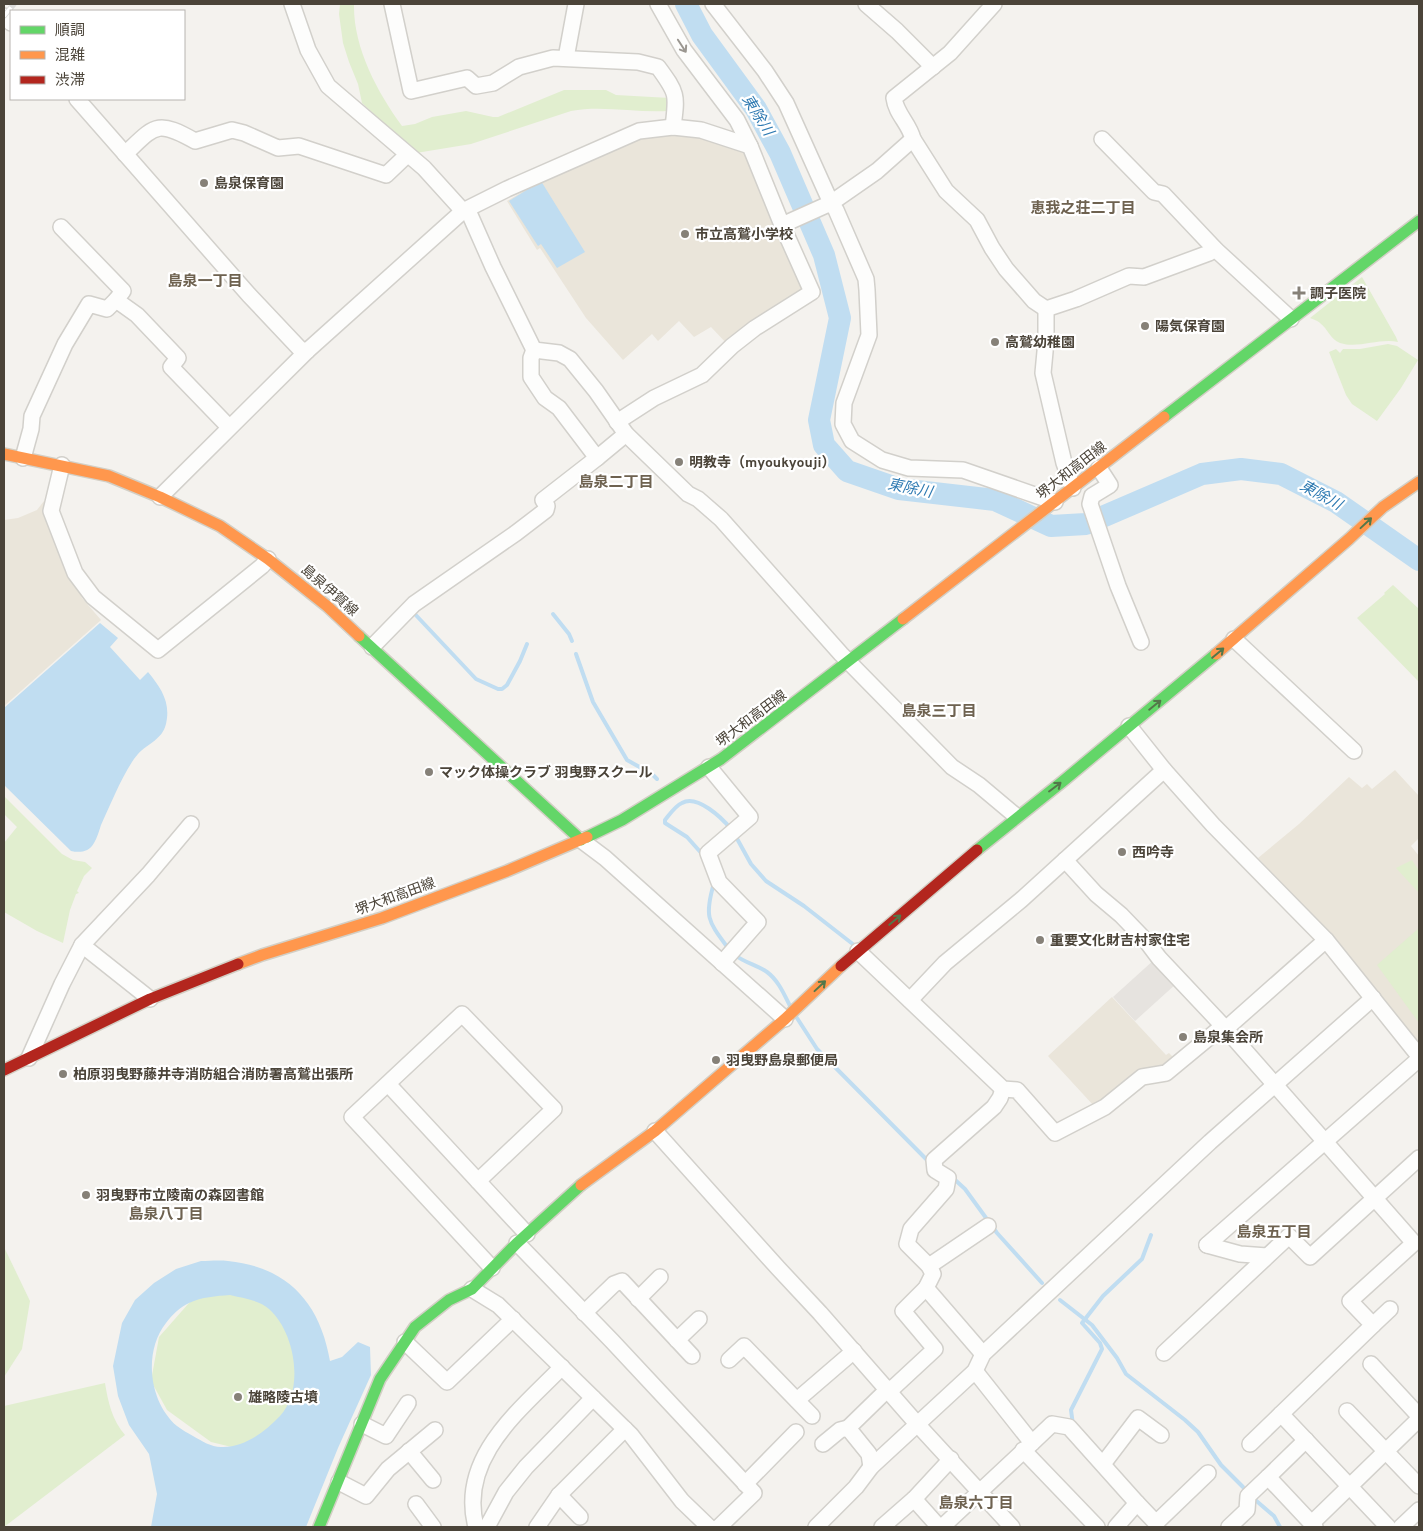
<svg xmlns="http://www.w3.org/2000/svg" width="1423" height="1531" font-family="Overpass,'Noto Sans JP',sans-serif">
	<rect width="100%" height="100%" fill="#f4f2ee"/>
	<g fill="#eae5da">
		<path d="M662 133 698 134 744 150 802 290 729 346 711 327 694 337 679 321 658 341 652 334 623 360 586 318 540 248 537 250 507 201 537 183 643 136Z"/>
		<path d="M44 501 82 598 101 620 4 706V520L18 518 37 510Z"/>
		<path d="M1395 770 1419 796V838L1411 846 1419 856V1044L1331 936 1258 858 1299 824 1349 777 1362 788 1367 784 1372 789Z"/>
		<path d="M1112 997 1166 1055 1169 1053 1174 1058 1166 1065 1094 1106 1048 1056Z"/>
	</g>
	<g fill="#e1eecf">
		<path d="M340 4H354C353 47 377 92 402 126L415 124 432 117 466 111 493 117H498L564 90H606L616 95 670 98 668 111C636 113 602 105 571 111L471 144 416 153 362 103 358 84 349 62 343 43 339 14Z"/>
		<path d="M1362 277 1396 337 1398 342C1379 338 1358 349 1340 343 1330 339 1328 329 1320 323 1318 321 1313 319 1310 318Z"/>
		<path d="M1388 344 1397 346 1418 360 1401 388 1377 421 1352 404 1346 395 1329 352 1336 349 1340 353 1343 349H1360Z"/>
		<path d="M1393 585 1419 609V682L1357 618 1385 594 1384 593Z"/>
		<path d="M4 796 62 854 73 860 85 862 92 868 84 876 77 891 79 893 76 894 70 910 63 943 37 931 4 912V843L17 827 4 814Z"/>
		<path d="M1412 860 1419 871V893L1396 868Z"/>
		<path d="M1419 928V1023L1377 965Z"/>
		<path d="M4 1247 30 1301 22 1349 4 1377Z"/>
		<path d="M247 1294 280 1311 304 1380 288 1420 240 1449 211 1442 167 1410 151 1381 159 1337 196 1295Z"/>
		<path d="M105 1383C108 1402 112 1420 125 1435L4 1527V1406Z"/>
	</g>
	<path fill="#e6e3df" d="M1155 959 1177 983 1135 1021 1113 997Z"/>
	<g fill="#c0ddf1" fill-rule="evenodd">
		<path d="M541 181 585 252 557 268 541 244 538 246 509 201Z"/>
		<path d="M100 623 118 638 110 647 140 680 148 672C161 688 171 702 166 724 162 740 148 743 138 754 124 770 110 806 101 825 99 831 97 838 94 843 89 852 80 853 71 851L4 785V708Z"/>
		<path d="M201 1261C209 1261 219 1260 228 1261 288 1267 320 1303 330 1361L342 1357 358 1342 370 1347 371 1375 338 1448 306 1527H151L157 1494 149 1454 129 1425 118 1396 113 1366 122 1323 135 1300 154 1283 176 1269ZM230 1295C242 1298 259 1300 269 1309 295 1332 305 1389 280 1416 265 1432 244 1448 221 1447 211 1447 202 1441 193 1436 188 1433 182 1430 177 1426 149 1402 143 1352 166 1323 172 1315 180 1307 189 1303 202 1297 216 1296 230 1295Z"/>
	</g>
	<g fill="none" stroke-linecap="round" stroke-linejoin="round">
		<g stroke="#c0ddf1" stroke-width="4">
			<path d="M412 611 476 679 498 689H502L507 685 520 661 527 644"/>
			<path d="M553 614 569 634 572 641"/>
			<path d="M576 654 593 702 627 760 652 774 657 779"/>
			<path d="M735 835 751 864 766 881 804 906 854 945"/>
			<path d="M703 855 687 837 665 823V820C670 814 675 806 682 803 697 794 722 818 731 829"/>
			<path d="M714 883C704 917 708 921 728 948"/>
			<path d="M735 955C745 963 757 965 767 972 778 980 784 994 790 1006"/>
			<path d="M797 1018 817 1049 930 1163"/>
			<path d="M953 1178 965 1189 997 1233 1042 1283"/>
			<path d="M1060 1300 1092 1325 1117 1358 1126 1374 1185 1420 1198 1432 1221 1465 1243 1487"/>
			<path d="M1073 1425 1071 1410 1102 1349 1100 1343 1082 1323 1103 1296 1142 1259 1151 1235"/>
			<path d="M1253 1498 1274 1516 1280 1527"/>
		</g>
		<path stroke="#c0ddf1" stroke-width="22" d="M686 4 702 35 756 109 780 153 824 255 840 318 819 420 824 445 847 471 899 489 995 500 1051 526 1086 524 1202 474 1241 469 1281 474 1336 502 1419 560"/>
		<g stroke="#d2d0cb" stroke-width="18">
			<g id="street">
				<path d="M292 4 308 50 328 86 424 168 463 211 470 215 493 267 534 350 559 353 570 359 596 391 626 434 688 494 698 499 721 519 841 654 952 767 979 785 1016 816"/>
				<path d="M392 4 411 91 467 78 476 86 493 83 519 67 553 58 638 62 658 67C678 94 677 95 673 127"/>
				<path d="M658 4 684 50 737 120 750 146"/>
				<path d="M713 4 765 71 786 103 831 203 836 210 866 279 867 290 869 335 844 403 843 424 852 441 882 460 909 468 963 470 1055 502"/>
				<path d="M866 4 897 31 933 67"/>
				<path d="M994 4 950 53 894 98C896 114 909 123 913 139L946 191 977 220 992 248 1006 269 1034 301 1046 309 1076 299 1129 276 1144 277 1209 253 1215 249"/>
				<path d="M4 16 11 23"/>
				<path d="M566 58 576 4"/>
				<path d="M77 99 249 295 300 349 307 351"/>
				<path d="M1102 139 1154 192 1163 194 1215 249 1291 319"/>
				<path d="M125 154C155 126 156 119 195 141L232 130 244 133 278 148 299 146 386 175 407 155"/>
				<path d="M782 225 831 203 877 171 913 139"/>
				<path d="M61 227 123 291 116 300 137 315 178 358 171 367 229 427"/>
				<path d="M1046 309V341L1043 373 1064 463 1073 488"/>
				<path d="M23 458 31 429 32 416 65 344 89 304 107 309 116 300"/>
				<path d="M597 458 626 434"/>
				<path d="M62 465 51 511 75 573 93 597 158 650 262 566 268 559"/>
				<path d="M1099 468 1110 485 1092 496 1090 504 1118 586 1141 642"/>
				<path d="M160 497 307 351 463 211 507 189 639 131 673 127 701 130 750 146 782 225 812 292 755 328 732 346 702 375 654 398 617 422"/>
				<path d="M1234 639 1354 751"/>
				<path d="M372 647 414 604 516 533 546 510 547 506 543 500 597 458 559 408 545 398 531 377V358L534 350"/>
				<path d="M1129 726 1164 770 1213 825 1326 940 1419 1056"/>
				<path d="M709 767 750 817 708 853 719 882 758 922 722 963"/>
				<path d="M581 840 605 858 785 1019"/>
				<path d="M1065 860 1096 894 1121 915 1147 942 1159 958 1225 1028 1414 1243 1350 1301 1373 1325 1281 1414 1388 1527"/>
				<path d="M82 945 150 999"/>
				<path d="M858 951 1003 1089 1017 1090 1055 1133 1105 1107 1142 1077 1166 1073 1218 1030 1229 1026 1326 940"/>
				<path d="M910 1000 945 963 1021 900 1164 770"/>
				<path d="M29 1058 62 984 82 945 148 875 191 824"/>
				<path d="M388 1084 527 1234"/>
				<path d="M655 1131 778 1268 820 1313 918 1425 1012 1527"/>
				<path d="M478 1181 554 1109 462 1014 352 1117 492 1268"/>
				<path d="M517 1243 612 1341 754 1493 719 1527"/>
				<path d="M1207 1245 1419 1059"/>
				<path d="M1207 1245 1240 1254 1267 1256"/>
				<path d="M929 1266 988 1226"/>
				<path d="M926 1288 983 1354"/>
				<path d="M472 1289 498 1305 631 1435 682 1501 709 1527"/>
				<path d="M638 1299 660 1277"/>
				<path d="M584 1313 614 1284 622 1281 692 1356"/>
				<path d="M1373 1325 1390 1309"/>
				<path d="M677 1340 699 1319"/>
				<path d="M405 1342 447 1382 513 1319"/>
				<path d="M1164 1353 1289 1236 1310 1257 1419 1158"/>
				<path d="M729 1360 744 1346 812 1416"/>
				<path d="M1371 1364 1419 1416"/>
				<path d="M797 1400 854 1351"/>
				<path d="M1347 1411 1419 1486"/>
				<path d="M362 1424 386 1436 408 1403"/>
				<path d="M1032 1443 1052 1424 1069 1427 1137 1503 1116 1527"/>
				<path d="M823 1444 840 1430 848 1428"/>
				<path d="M1250 1444 1281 1414"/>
				<path d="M1023 1450 1097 1527"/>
				<path d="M409 1451 433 1480"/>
				<path d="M1103 1464 1138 1418 1161 1435"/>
				<path d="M871 1467 869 1454 848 1428 887 1390 894 1387 935 1349 903 1311 926 1288 933 1274 929 1266 907 1244 911 1229 946 1189 948 1178 935 1170 934 1160 994 1107 1000 1098 1003 1089"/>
				<path d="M1268 1477 1306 1440"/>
				<path d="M339 1482 366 1496 388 1469 435 1430"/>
				<path d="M745 1484 796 1432"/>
				<path d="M559 1495 580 1517"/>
				<path d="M914 1499 939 1527"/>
				<path d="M1137 1503 1156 1523 1208 1473"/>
				<path d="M416 1504 433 1527"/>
				<path d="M1312 1523 1419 1419"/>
				<path d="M476 1527C458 1458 519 1411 562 1367"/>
				<path d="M487 1527 506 1492 526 1467 593 1398"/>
				<path d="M537 1527 559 1495 625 1429"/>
				<path d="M816 1527 856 1487 871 1467 975 1371 983 1354 1210 1142 1373 998"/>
				<path d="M882 1527 914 1499 951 1459"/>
				<path d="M942 1527 1032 1443 975 1371"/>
				<path d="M1229 1527 1247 1510 1248 1496 1268 1477 1315 1527"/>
				<path d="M1401 1527 1419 1510"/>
			</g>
		</g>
		<g stroke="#d3cfc5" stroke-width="14">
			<g id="fast">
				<path d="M1164 417 1419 221"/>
				<path d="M359 636 581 840"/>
				<path d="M587 837 622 820 721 759 903 619"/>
				<path d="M977 850 1062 782 1216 654"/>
				<path d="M319 1527 380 1379 415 1327 449 1300 472 1289 517 1243 581 1185"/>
			</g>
		</g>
		<g stroke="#d3cfc5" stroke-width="14">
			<g id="slow">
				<path d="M4 454 109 476 160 497 220 526 268 559 327 606 359 636"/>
				<path d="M903 619 1164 417"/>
				<path d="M1216 654 1349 539 1383 507 1419 482"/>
				<path d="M238 964 262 955 382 918 507 871 587 837"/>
				<path d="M581 1185 655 1131 785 1019 841 966"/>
			</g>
		</g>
		<g stroke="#d3cfc5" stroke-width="14">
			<g id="jam">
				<path d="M841 966 977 850"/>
				<path d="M4 1070 150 999 238 964"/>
			</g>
		</g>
		<use href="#street" stroke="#fdfdfc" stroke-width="15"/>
		<use href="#fast" stroke="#63d668" stroke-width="11"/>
		<use href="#slow" stroke="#ff974d" stroke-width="11"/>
		<use href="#jam" stroke="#b3261e" stroke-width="11"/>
		<g stroke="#dbdbda" stroke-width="5.5">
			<path id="rail" d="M4 16 14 4"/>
		</g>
		<use href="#rail" stroke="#fff" stroke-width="4" stroke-dasharray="11" stroke-linecap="butt"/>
	</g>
	<defs><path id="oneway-shaft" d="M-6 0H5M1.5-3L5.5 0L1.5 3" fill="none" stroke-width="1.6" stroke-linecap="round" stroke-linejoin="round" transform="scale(1.25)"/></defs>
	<use stroke="#9b9791" href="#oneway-shaft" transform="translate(682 46) rotate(57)"/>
	<g stroke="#537749">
		<use href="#oneway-shaft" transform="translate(1366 523) rotate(-43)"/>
		<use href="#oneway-shaft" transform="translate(1218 653) rotate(-40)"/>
		<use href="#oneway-shaft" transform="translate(1155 705) rotate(-39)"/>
		<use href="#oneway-shaft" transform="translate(1055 787) rotate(-37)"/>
		<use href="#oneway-shaft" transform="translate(895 920) rotate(-40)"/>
		<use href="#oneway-shaft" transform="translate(820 986) rotate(-43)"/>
	</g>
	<g fill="#868178" stroke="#fff" stroke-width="2">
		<circle cx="204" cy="183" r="5"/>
		<circle cx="685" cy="234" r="5"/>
		<path d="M1296.5 285.5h5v5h5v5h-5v5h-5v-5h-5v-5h5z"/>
		<circle cx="1145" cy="326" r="5"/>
		<circle cx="995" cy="342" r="5"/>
		<circle cx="679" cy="462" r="5"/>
		<circle cx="429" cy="772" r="5"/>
		<circle cx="1122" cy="852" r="5"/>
		<circle cx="1040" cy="940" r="5"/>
		<circle cx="1183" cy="1037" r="5"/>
		<circle cx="716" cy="1060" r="5"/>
		<circle cx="63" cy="1074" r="5"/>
		<circle cx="86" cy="1195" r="5"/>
		<circle cx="238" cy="1397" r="5"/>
	</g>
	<g text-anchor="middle" stroke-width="4.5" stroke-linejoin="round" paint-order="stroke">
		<g font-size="14" font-weight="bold" fill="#4b4439" stroke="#fff" text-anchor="start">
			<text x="214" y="188">島泉保育園</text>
			<text x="695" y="239">市立高鷲小学校</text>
			<text x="1310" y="298">調子医院</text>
			<text x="1155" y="331">陽気保育園</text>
			<text x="1005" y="347">高鷲幼稚園</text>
			<text x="689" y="467">明教寺（myoukyouji）</text>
			<text x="439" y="777">マック体操クラブ 羽曳野スクール</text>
			<text x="1132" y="857">西吟寺</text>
			<text x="1050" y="945">重要文化財吉村家住宅</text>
			<text x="1193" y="1042">島泉集会所</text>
			<text x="726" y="1065">羽曳野島泉郵便局</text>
			<text x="73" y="1079">柏原羽曳野藤井寺消防組合消防署高鷲出張所</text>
			<text x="96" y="1200">羽曳野市立陵南の森図書館</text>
			<text x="248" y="1402">雄略陵古墳</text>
		</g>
		<g font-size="14" fill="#4b4439" stroke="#fff">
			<text transform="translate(1071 470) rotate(-38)" y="5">堺大和高田線</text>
			<text transform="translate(330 590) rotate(41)" y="5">島泉伊賀線</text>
			<text transform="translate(751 718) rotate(-37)" y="5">堺大和高田線</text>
			<text transform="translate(395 896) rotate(-20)" y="5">堺大和高田線</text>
		</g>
		<g font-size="15" font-style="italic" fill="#2e7ab2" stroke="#fff">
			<text transform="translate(758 115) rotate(58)" y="5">東除川</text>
			<text transform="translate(910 488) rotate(11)" y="5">東除川</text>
			<text transform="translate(1321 495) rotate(29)" y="5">東除川</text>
		</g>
		<g font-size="15" font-weight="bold" fill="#6e6250" stroke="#fff">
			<text x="1083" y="213">恵我之荘二丁目</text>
			<text x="205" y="286">島泉一丁目</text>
			<text x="616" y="487">島泉二丁目</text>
			<text x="939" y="716">島泉三丁目</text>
			<text x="166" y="1219">島泉八丁目</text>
			<text x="1274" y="1237">島泉五丁目</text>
			<text x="976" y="1508">島泉六丁目</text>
		</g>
	</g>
	<rect width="1423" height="1531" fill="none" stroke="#4b4439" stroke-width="10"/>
	<rect x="10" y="10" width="175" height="90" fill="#ffffff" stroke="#b7b4b0"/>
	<rect x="20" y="26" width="25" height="8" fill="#63d668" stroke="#b7b4b0"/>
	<text x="55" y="35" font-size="15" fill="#4b4439">順調</text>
	<rect x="20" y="51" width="25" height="8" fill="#ff974d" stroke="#b7b4b0"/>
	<text x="55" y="60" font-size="15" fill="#4b4439">混雑</text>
	<rect x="20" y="76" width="25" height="8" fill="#b3261e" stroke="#b7b4b0"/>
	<text x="55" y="85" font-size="15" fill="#4b4439">渋滞</text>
</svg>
